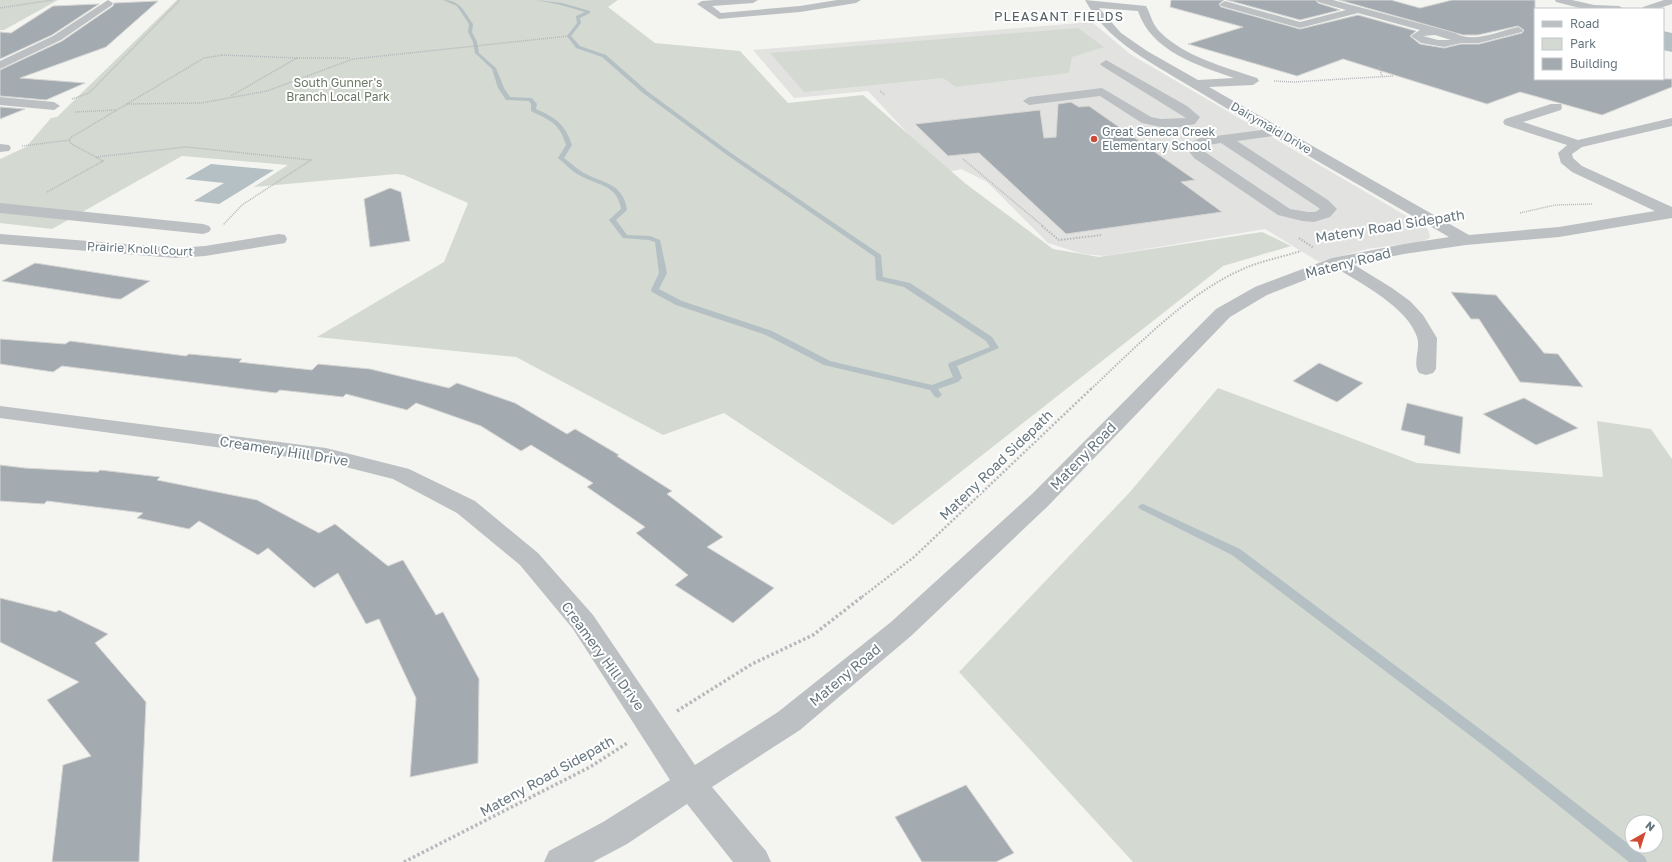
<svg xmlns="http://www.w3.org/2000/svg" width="1672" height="862" font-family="'Golos Text',sans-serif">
	<rect width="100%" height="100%" fill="#f4f4f1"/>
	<path fill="#e2e3e1" d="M1092 22 1130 54 1427 228 1429 232 1430 238 1420 242 1367 249 1319 262 1265 229 1105 256 1083 254 1048 243 987 182 961 169 945 173 868 91 794 98 753 50Z"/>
	<g fill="#d4d9d1" fill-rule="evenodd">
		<path d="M0 0H58L4 30H0Z"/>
		<path d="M177 0H618L608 7 655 43 740 51 788 103 863 95 966 184 1053 249 1099 257 1262 232 1291 246 1223 266 893 525 724 413 663 435 516 357 317 337 444 262 468 203 404 175 396 174 254 187 288 165 182 156 52 229 0 223V159L26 147 51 118 57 117Z"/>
		<path d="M1078 28 1104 47 1072 57 1069 73 956 87 943 78 804 92 770 53Z"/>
		<path d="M1218 388 1417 463 1603 477 1597 421 1651 429 1672 459V862H1133L959 672 1130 492ZM1632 822H1656V846H1632Z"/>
	</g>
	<g fill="#b4c0c3">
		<path d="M1663 31 1672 33V52L1663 50Z"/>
		<path d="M211 164 274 170 219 204 194 201 224 183 185 179Z"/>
	</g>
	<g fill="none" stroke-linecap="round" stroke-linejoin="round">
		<g fill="#b4c0c3" fill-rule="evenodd">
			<path d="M443 0C460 0 464 11 473 24L472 32 477 42 479 53 496 68 504 88 510 97 532 98 537 104 536 109C556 118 565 124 572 145L564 158C571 163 577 169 584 173 605 184 623 183 627 210L616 220 627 235 650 236 660 240 667 273 659 289 682 301 772 331 830 361 932 385 953 377 948 365 949 363 990 347 986 341 904 287 876 280 875 257 727 155 643 93 602 57 576 48 567 36 577 23 576 16 585 12 561 5 536 0 562 3 590 11V13L580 18 581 23 571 36 580 46 606 55 647 91 731 153 881 255 883 277 910 283 992 337 999 348 957 366 962 378 958 382 938 389 942 395 938 398 935 397 930 390 824 365 766 335 676 305 652 292 651 290 659 273 655 242 649 240 623 238 609 220 621 209C617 184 598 186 579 175 571 171 566 164 559 159L558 158 566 145C560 124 550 120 531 111V104L529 101 506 100 498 88 492 69 475 53 473 42 468 32 469 24 457 6Z"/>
			<path d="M1143 504 1240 549 1500 744 1645 857 1647 862H1629L1492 752 1232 555 1140 509 1138 507 1140 505Z"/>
		</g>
	</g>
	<g fill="#a4abb0" stroke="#d6d6d4">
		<path d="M1171 0H1224L1219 4 1221 7 1300 29 1358 15 1416 31 1410 36 1420 44 1444 48 1461 44H1479L1522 33 1524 30 1518 26 1478 35H1463L1339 0H1391L1420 8 1452 0H1535V79H1672V87L1602 115 1520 92 1487 104 1343 59 1297 76 1188 44 1243 27 1170 7Z"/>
		<path d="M1227 0H1316L1318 3 1340 10 1300 20Z"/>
		<path d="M158 1 106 47 20 78 85 83 46 100 0 96V70L62 41 113 6 114 3Z"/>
		<path d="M99 4 52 35 0 59V32L11 33 53 6Z"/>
		<path d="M1071 102 1079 107 1089 106 1195 180 1181 182 1222 212 1066 234 979 153 948 156 915 124 1040 110 1044 138 1056 137 1058 104Z"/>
		<path d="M0 107 25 109 0 119Z"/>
		<path d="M390 188 401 192 410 241 370 247 364 199Z"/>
		<path d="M35 263 150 281 121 299H117L2 281Z"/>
		<path d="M1451 292 1496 295 1544 353 1558 354 1583 387 1520 382 1479 319H1471Z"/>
		<path d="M0 339 65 344 70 341 186 356 189 354 242 359 239 362 312 370 318 364 370 369 449 388 457 383 515 403 567 434 575 429 619 455 617 456 672 491 667 494 723 537 707 547 774 588 733 623 675 585 688 575 636 533 645 527 587 487 593 483 531 445 521 451 481 426 416 403 407 410 346 394 343 397 280 390 276 393 62 366 53 372 0 364Z"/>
		<path d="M1319 363 1363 383 1337 402 1293 381Z"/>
		<path d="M1524 398 1578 428 1536 445 1483 414Z"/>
		<path d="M1407 403 1463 417 1460 454 1424 445 1425 436 1401 430Z"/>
		<path d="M0 465 25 468 98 472 100 470 160 477 157 480 257 500 319 533 335 524 388 566 403 560 436 615 443 612 479 679 478 763 410 777 416 698 379 619 366 624 338 573 314 588 268 548 258 555 199 521 189 529 137 518 143 513 47 501 44 504 0 501Z"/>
		<path d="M0 598 56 612 59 610 108 634 95 643 146 702 139 862H52L63 765 91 756 47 700 79 682 0 642Z"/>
		<path d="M966 785 1014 853 996 862H922L895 817Z"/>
	</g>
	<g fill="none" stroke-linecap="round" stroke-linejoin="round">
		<g stroke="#b6b9bb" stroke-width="1.5" stroke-dasharray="1 1" stroke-linecap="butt">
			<path d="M0 8 53 0"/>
			<path d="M222 55 297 58 231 96"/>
			<path d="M297 58H350"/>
			<path d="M1379 66 1382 76"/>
			<path d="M1274 81 1293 82 1393 76"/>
			<path d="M880 91 885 95"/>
			<path d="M72 99 89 93 180 0"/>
			<path d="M127 104 201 103 267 91 353 59 569 36"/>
			<path d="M75 112 116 110"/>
			<path d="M22 146 70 140"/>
			<path d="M96 157 186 147 311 160 242 205 223 225"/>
			<path d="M963 159 1044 227"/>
			<path d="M47 192 103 161 70 143V138L204 58 223 55"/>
			<path d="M1520 213 1555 205 1592 204"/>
		</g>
		<g stroke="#b6b9bb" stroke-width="2" stroke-dasharray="1.5 1.5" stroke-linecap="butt">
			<path d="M1042 226 1059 240 1102 235"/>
			<path d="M1299 238 1314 248"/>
			<path d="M1091 389C1135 348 1187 293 1243 269 1261 261 1282 257 1301 251"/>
		</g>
		<path stroke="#b6b9bb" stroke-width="2.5" stroke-dasharray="2 2" stroke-linecap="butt" d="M862 597 914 557 1092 388"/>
		<g stroke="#b6b9bb" stroke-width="3.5" stroke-dasharray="2.5 2.5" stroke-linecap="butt">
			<path d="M677 711 752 664 813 635 863 596"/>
			<path d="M404 862 590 767 629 742"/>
		</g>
		<g fill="#bcc0c3" fill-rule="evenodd">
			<path d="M108 0 113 3 112 5 61 40 0 69V61L53 36Z"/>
			<path d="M715 0H758L753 3 712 6 721 13 800 6 837 0H861L856 3 800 12 719 19 697 4 702 1Z"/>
			<path d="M1085 0 1146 6C1151 15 1152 24 1160 32 1185 57 1225 67 1257 78L1259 81 1253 85 1209 87 1469 235 1559 227 1655 211 1572 172 1561 163 1558 153 1567 145 1505 125 1503 122 1505 119 1551 104H1561L1562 107 1561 110 1523 122 1578 140 1672 118V126L1582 147 1572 154 1573 158 1582 166 1672 207V218L1559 237 1466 245 1404 254 1353 264 1392 288 1410 301 1423 315 1437 338 1436 369 1433 373 1426 375 1419 373C1412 363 1421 349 1417 337 1407 307 1362 284 1336 268L1267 295 1230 317 1048 506 911 636 800 730 712 787 766 851 771 862H733L687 804 627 844 593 862H544L549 851 603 822 670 780 573 629 520 565 457 513 393 479 326 462 0 418V406L326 448 409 469 475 501 538 553 593 615 695 765 778 712 891 622 1032 494 1216 309 1255 287 1332 258 1404 244 1449 237 1274 136 1237 141 1328 200 1337 209 1330 217 1314 222 1302 221 1278 215 1194 158 1188 150 1192 142 1200 138 1262 130C1235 113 1208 97 1181 81 1145 59 1106 39 1085 0ZM1099 8 1138 11C1151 51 1197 65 1234 78L1198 80 1147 51 1121 33ZM1221 143 1316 206 1320 209 1315 212H1308L1290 209 1202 150 1208 145Z"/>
			<path d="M1317 0H1333L1455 33C1473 44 1499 31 1518 27L1523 30 1522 32 1479 43H1461L1444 47 1421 43 1411 36 1420 30 1358 13 1300 28 1221 6 1220 4 1225 1 1300 22 1346 10 1318 2ZM1435 35 1451 40H1438L1423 36Z"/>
			<path d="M1555 0H1572L1594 5 1619 6 1624 9H1584L1556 2Z"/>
			<path d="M1664 0H1672V4L1657 9H1642L1643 7Z"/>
			<path d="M1106 60 1187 106 1200 117 1195 124 1180 127H1161L1142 123 1100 96 1029 105 1023 101 1029 97 1102 88 1151 117 1161 119 1186 118 1102 66 1100 64Z"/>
			<path d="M0 97 54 102 60 106 54 110 0 105Z"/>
			<path d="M0 144 9 145 11 148 9 151 0 152Z"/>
			<path d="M0 203 203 224 209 226 211 229 209 232 203 234 0 213Z"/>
			<path d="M0 234 176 248 205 246 279 234 285 235 287 239 285 243 279 244 205 256 176 258 0 244Z"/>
		</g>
	</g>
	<circle fill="#d14a34" stroke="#fff" stroke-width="1.5" cx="1094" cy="139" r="4"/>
	<g text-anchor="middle" stroke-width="4" stroke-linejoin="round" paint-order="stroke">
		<g font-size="12" fill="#6a7764" stroke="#fff">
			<text x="338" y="87">South Gunner's<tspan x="338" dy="14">Branch Local Park</tspan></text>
		</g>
		<g font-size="12" fill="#66767f" stroke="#fff">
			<text transform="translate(1271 128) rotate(30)" y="4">Dairymaid Drive</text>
			<text transform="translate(140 249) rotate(3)" y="4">Prairie Knoll Court</text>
		</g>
		<g font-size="12" fill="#66767f" stroke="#fff" text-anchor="start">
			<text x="1102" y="136">Great Seneca Creek<tspan x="1102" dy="14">Elementary School</tspan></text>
		</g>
		<g font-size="13" letter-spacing="1" fill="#535f65" stroke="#fff">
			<text x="1059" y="21">PLEASANT FIELDS</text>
		</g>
		<g font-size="14" fill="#66767f" stroke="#fff">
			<text transform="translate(1390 226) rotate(-9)" y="5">Mateny Road Sidepath</text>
			<text transform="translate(1348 263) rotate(-14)" y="5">Mateny Road</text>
			<text transform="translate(284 451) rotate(9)" y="5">Creamery Hill Drive</text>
			<text transform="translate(1083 456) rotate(-46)" y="5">Mateny Road</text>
			<text transform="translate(996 465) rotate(-44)" y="5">Mateny Road Sidepath</text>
			<text transform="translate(603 656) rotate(54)" y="5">Creamery Hill Drive</text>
			<text transform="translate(845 675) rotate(-40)" y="5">Mateny Road</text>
			<text transform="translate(547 776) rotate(-29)" y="5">Mateny Road Sidepath</text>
		</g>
	</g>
	<rect x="1534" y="8" width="130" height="72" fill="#ffffff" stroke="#c2c8cc"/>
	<rect x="1542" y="21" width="20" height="6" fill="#bcc0c3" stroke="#c2c8cc"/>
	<text x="1570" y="28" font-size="12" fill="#66767f">Road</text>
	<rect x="1542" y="38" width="20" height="12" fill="#d4d9d1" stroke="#c2c8cc"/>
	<text x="1570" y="48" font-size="12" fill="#66767f">Park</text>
	<rect x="1542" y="58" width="20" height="12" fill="#a4abb0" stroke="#c2c8cc"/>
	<text x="1570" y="68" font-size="12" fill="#66767f">Building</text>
	<g transform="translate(1644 834) rotate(39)"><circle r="19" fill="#ffffff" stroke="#c2c8cc"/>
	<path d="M0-3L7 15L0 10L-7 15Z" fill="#d14a34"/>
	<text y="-6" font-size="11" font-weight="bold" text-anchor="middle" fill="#66767f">N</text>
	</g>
</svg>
